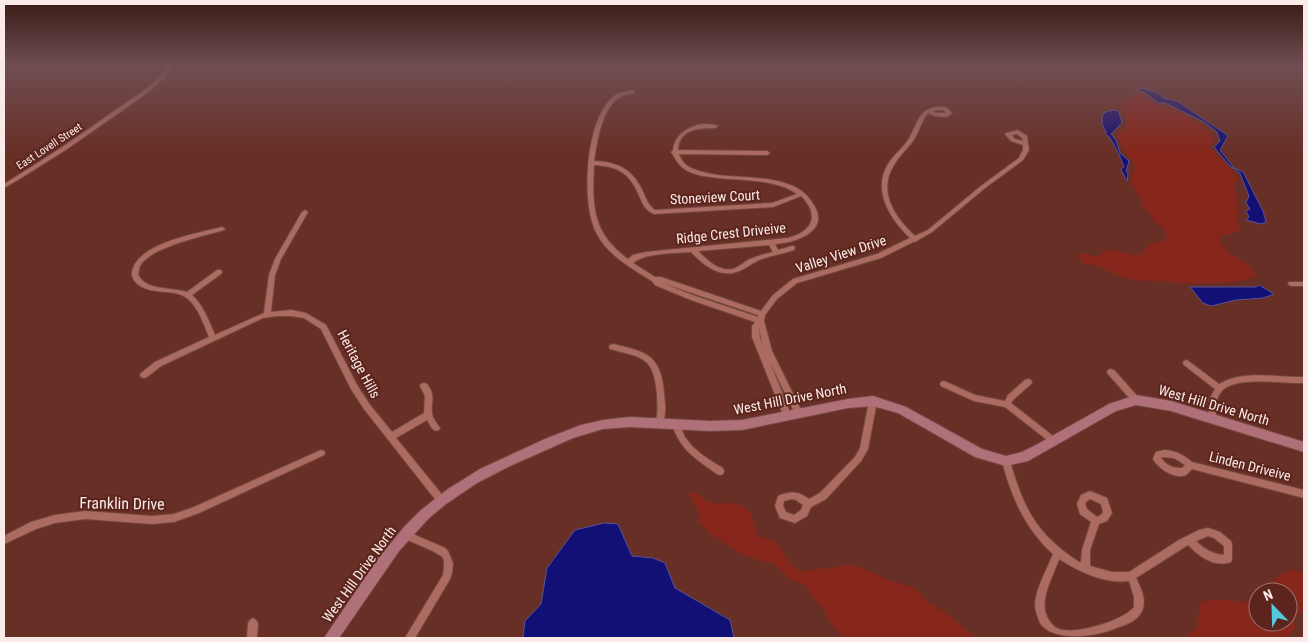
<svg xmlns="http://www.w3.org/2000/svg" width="1308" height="642" font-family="'Roboto Condensed',sans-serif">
	<rect width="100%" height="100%" fill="#682f26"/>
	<g fill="#87261a" fill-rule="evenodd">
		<path d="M1138 91 1156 105 1175 109 1202 125 1211 132 1214 142 1209 146C1215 157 1236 171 1238 181L1234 183 1233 186C1242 199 1232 218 1241 229L1240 231 1221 236 1219 238C1227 259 1247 257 1256 275 1245 286 1194 283 1177 283 1160 279 1142 283 1125 278 1110 274 1100 263 1084 264L1078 256 1080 253 1097 257C1114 243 1118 254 1136 255 1146 255 1142 241 1163 242L1167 236 1164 229 1154 222C1153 214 1147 213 1143 207 1141 203 1142 202 1141 199 1133 184 1127 184 1135 166 1130 157 1118 143 1117 133L1124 129 1127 123 1120 104 1126 97Z"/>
		<path d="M693 492C700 493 703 500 710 502 724 507 740 497 750 513 755 520 754 529 758 536L776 542 791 564 800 571 851 565 863 568 889 580 915 588 928 603 945 612 976 638H845L833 627 822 606 813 598 805 585 790 579 772 562 761 561 741 554 708 532 704 525 698 523 700 514 689 494Z"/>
		<path d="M1290 570 1304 572V609L1294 618 1295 626 1291 635 1283 638H1186L1197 627 1200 604 1204 601 1213 599 1245 602 1249 601 1259 588 1271 585 1278 576ZM1258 592H1288V622H1258Z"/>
	</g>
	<g fill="#131075" stroke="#585298">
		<path d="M1142 88 1161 94 1163 98 1177 101 1226 134 1228 136 1220 150 1234 168 1243 172 1263 211 1266 222 1261 224 1246 220 1249 217 1246 211 1250 209 1246 203 1249 196 1240 173 1230 166 1214 147 1220 141 1217 132 1204 122 1165 103H1158L1145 93 1137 90Z"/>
		<path d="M1116 110 1119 112 1122 123 1111 134 1116 140 1120 153 1129 161 1126 171 1128 174 1127 181 1121 169 1124 167C1121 158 1113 139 1105 133L1106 132 1102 124 1103 114 1108 111Z"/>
		<path d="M1259 285 1274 294 1263 298 1236 300 1211 306 1203 303 1190 287H1256Z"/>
		<path d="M604 523 618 524 632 556 653 558 665 563 675 588 730 620 734 638H523L525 621 541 604 547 568 575 530Z"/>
	</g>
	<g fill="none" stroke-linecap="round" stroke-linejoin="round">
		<g stroke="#744841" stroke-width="2">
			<g id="street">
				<path d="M170 64H175L164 78 146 94 67 149 21 178 4 188V184C42 161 78 137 114 111 134 97 156 85 170 64Z"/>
				<path d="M632 90 635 92 634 93C630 94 626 94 622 96 602 105 597 142 594 161 619 162 634 170 644 194 647 201 649 206 655 210L772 203 797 194C776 178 737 181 711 177 701 176 690 174 682 167 677 163 675 157 671 152L673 151C674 130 701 119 718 126L715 128C698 128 679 129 678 150L767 151 770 153 767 155 679 154C681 160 685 165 691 168 699 172 708 173 717 175 742 178 774 176 797 188 806 193 810 199 815 207 829 233 793 243 775 244L778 250 792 246H794L795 248 794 250C782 254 768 256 757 261 751 264 745 269 739 271 721 279 703 265 691 252 676 253 644 253 633 263L655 277H661L761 311 773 295 793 279 877 254 910 238C890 219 872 191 888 164 894 155 902 149 908 140 918 125 917 108 939 107 946 106 947 108 952 113L947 117 935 116 928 113 925 117C921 124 918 133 913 141 907 149 899 156 894 165 877 191 895 218 915 236L928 230 981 186 1019 158 1023 150V145L1011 141 1005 134 1006 133 1018 130 1027 136 1029 150 1023 160 985 188 932 232 918 240 917 241 913 242 881 258 797 283 777 299 765 315 764 321 772 351 803 414 802 416 799 417 796 416 769 360 792 417 791 419 788 420 785 419 784 417 752 337V326L755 322 691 300 655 285 652 281C631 268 609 256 597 234 580 205 585 113 617 94 621 92 627 92 632 90ZM937 110H944L946 113H936L932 111ZM1017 134 1022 138 1023 141 1015 139 1012 135ZM594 165C616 166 629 172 638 193 642 202 644 210 654 214L773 207 801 196C805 199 806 202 809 206 818 224 804 234 788 238L646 252 633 255 628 259C592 233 592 206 594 165ZM769 245 773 252C765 254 757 256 750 259 744 262 739 267 733 269 719 272 707 260 698 251ZM662 283 758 315V317L695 296ZM759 327 763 347 760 337Z"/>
				<path d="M305 210 308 212 281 259 275 275 271 312 291 310 306 313 326 325 357 385 370 405 392 432 424 413 425 396 420 386 421 384 424 383 427 384C436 396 431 400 432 413 432 418 437 423 440 428L439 430C432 433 430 424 427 420L396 438 444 497 445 500 444 503 441 504 438 503 364 409 351 389 321 329 304 318 291 316H277L263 318 161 366 147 377 144 378 141 377 140 375 141 373 155 362 209 337C204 325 199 309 189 300 177 288 156 295 142 287 136 284 131 278 132 272 137 243 198 233 222 227L224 228 225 229 224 230C204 236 150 247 140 266 139 269 139 271 138 274 144 291 172 287 187 292L217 270H221L222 272 221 274 192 295C203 305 209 321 215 335L264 313 269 275 275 259 302 212Z"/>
				<path d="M1289 282H1304V286H1291L1288 284Z"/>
				<path d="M613 344C647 352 661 355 664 393 665 406 667 413 662 424L659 425 656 424 655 422C659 413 657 405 657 395 654 356 643 358 610 349L609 347 610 345Z"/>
				<path d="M1187 360 1219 384C1244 369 1277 378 1304 377V383C1284 384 1233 375 1221 392 1215 399 1216 409 1216 418L1215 420 1212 421 1209 420 1208 418 1209 400 1215 389 1184 365 1183 363 1184 361Z"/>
				<path d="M1111 369 1114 370 1139 398 1140 400 1139 402 1136 403 1133 402 1108 374 1107 372 1108 370Z"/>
				<path d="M1028 379 1031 380 1032 382 1031 384 1014 399 1011 403 1057 439 1058 441 1057 443 1054 444 1051 443 1005 407 974 401 941 386 940 384 941 382 944 381 975 395 1005 401 1008 395 1025 380Z"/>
				<path d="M873 398 876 399 877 401 868 449 861 461 826 499 811 507 807 516 795 523 780 518 775 506 778 496C790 491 798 491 809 499L820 493 855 457 860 448 869 401 870 399ZM792 499 796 500 803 505 801 510 794 515 786 512 783 506 784 501Z"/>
				<path d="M676 421 679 422C681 427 682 432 685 437 694 451 709 460 723 468L724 471 723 474 720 475 717 474C696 459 680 450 672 424L673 422Z"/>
				<path d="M321 450 324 451 325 453 324 455 199 513 174 522 152 524 85 519 55 523 36 529 4 544V536L31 522 55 515 85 511 152 516 174 514 194 507Z"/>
				<path d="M1164 450C1175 450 1184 455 1192 462L1304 490V498L1192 469C1190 471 1187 474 1186 475 1174 480 1158 468 1153 459L1156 452ZM1162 457 1174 458 1185 465 1182 468C1173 468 1167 466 1161 458Z"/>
				<path d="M1006 457 1009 459 1010 461C1023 508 1037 535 1079 562H1081L1082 550 1091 522 1080 514 1077 504 1081 495 1090 491 1107 498 1112 513 1107 521 1099 524 1090 550V566L1112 572H1129L1179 540 1199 530 1208 528 1220 532 1231 541 1232 544V559L1231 562C1214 568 1199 556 1188 545L1136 578C1141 588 1147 600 1142 611 1137 622 1124 625 1114 629 1093 637 1053 642 1040 623 1038 617 1035 611 1035 605 1036 587 1047 570 1053 554 1025 529 1011 496 1002 461L1003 459ZM1090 499 1101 504 1103 512 1101 515 1097 517 1087 509 1085 504 1087 501ZM1208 536 1214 538 1224 546V555C1212 554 1204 549 1196 541ZM1059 559C1080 572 1104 584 1129 581L1134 597V607C1123 621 1075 635 1059 629 1051 626 1047 618 1045 611 1042 594 1054 574 1059 559Z"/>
				<path d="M406 531 445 548 448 551 453 563 452 573 450 579 415 638H405L443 575C444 569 445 563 443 558 439 552 411 542 403 538L402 535 403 532Z"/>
				<path d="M253 618 256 620 258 623 257 638H247L248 623 250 620Z"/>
			</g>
		</g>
		<g stroke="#744841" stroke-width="2">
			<path id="secondary" d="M1136 395 1171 401 1304 442V452L1171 411 1136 405 1116 411 1028 461 1006 466 975 457 898 413 873 406 848 408 742 430 710 431 630 427 603 429 573 438 510 466 477 483 446 504 429 518 399 551 339 638H324L377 560 405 526 421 510 448 489 480 469 545 439 581 425 603 420 630 417 710 421 742 420 848 399 873 396 906 407 982 449 1006 456 1022 452 1036 445 1109 404Z"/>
		</g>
		<use href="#street" fill="#ab6b60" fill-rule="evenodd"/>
		<use href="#secondary" fill="#af7079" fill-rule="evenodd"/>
	</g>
	<linearGradient id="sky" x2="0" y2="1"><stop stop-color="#391a15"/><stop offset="0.42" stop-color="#6f4d52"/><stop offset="1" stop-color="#6f4d52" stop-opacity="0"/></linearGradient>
	<rect width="1308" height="154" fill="url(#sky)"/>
	<g text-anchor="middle" stroke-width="4" stroke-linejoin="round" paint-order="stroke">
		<g font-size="11" fill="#faebe8" stroke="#5c241c">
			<text transform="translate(49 146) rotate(-33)" y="4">East Lovell Street</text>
		</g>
		<g font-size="14" fill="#faebe8" stroke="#5c241c">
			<text transform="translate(715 197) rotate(-3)" y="5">Stoneview Court</text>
			<text transform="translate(731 233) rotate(-6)" y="5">Ridge Crest Driveive</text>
			<text transform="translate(841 254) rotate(-18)" y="5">Valley View Drive</text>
			<text transform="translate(359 364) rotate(62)" y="5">Heritage Hills</text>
			<text transform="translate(790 399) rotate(-11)" y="5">West Hill Drive North</text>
			<text transform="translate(1214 405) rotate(16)" y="5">West Hill Drive North</text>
			<text transform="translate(1250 466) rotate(14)" y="5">Linden Driveive</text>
			<text transform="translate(359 574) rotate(-54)" y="5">West Hill Drive North</text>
		</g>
		<g font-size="16" fill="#faebe8" stroke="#5c241c">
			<text transform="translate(122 503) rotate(1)" y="6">Franklin Drive</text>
		</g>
	</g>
	<rect width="1308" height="642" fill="none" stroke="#faebe8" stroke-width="10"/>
	<g transform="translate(1273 607) rotate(337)"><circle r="24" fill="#5c241c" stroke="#9b746e"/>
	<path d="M0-4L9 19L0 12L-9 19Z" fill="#54cade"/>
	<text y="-8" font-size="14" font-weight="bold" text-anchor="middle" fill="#faebe8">N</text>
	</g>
</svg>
